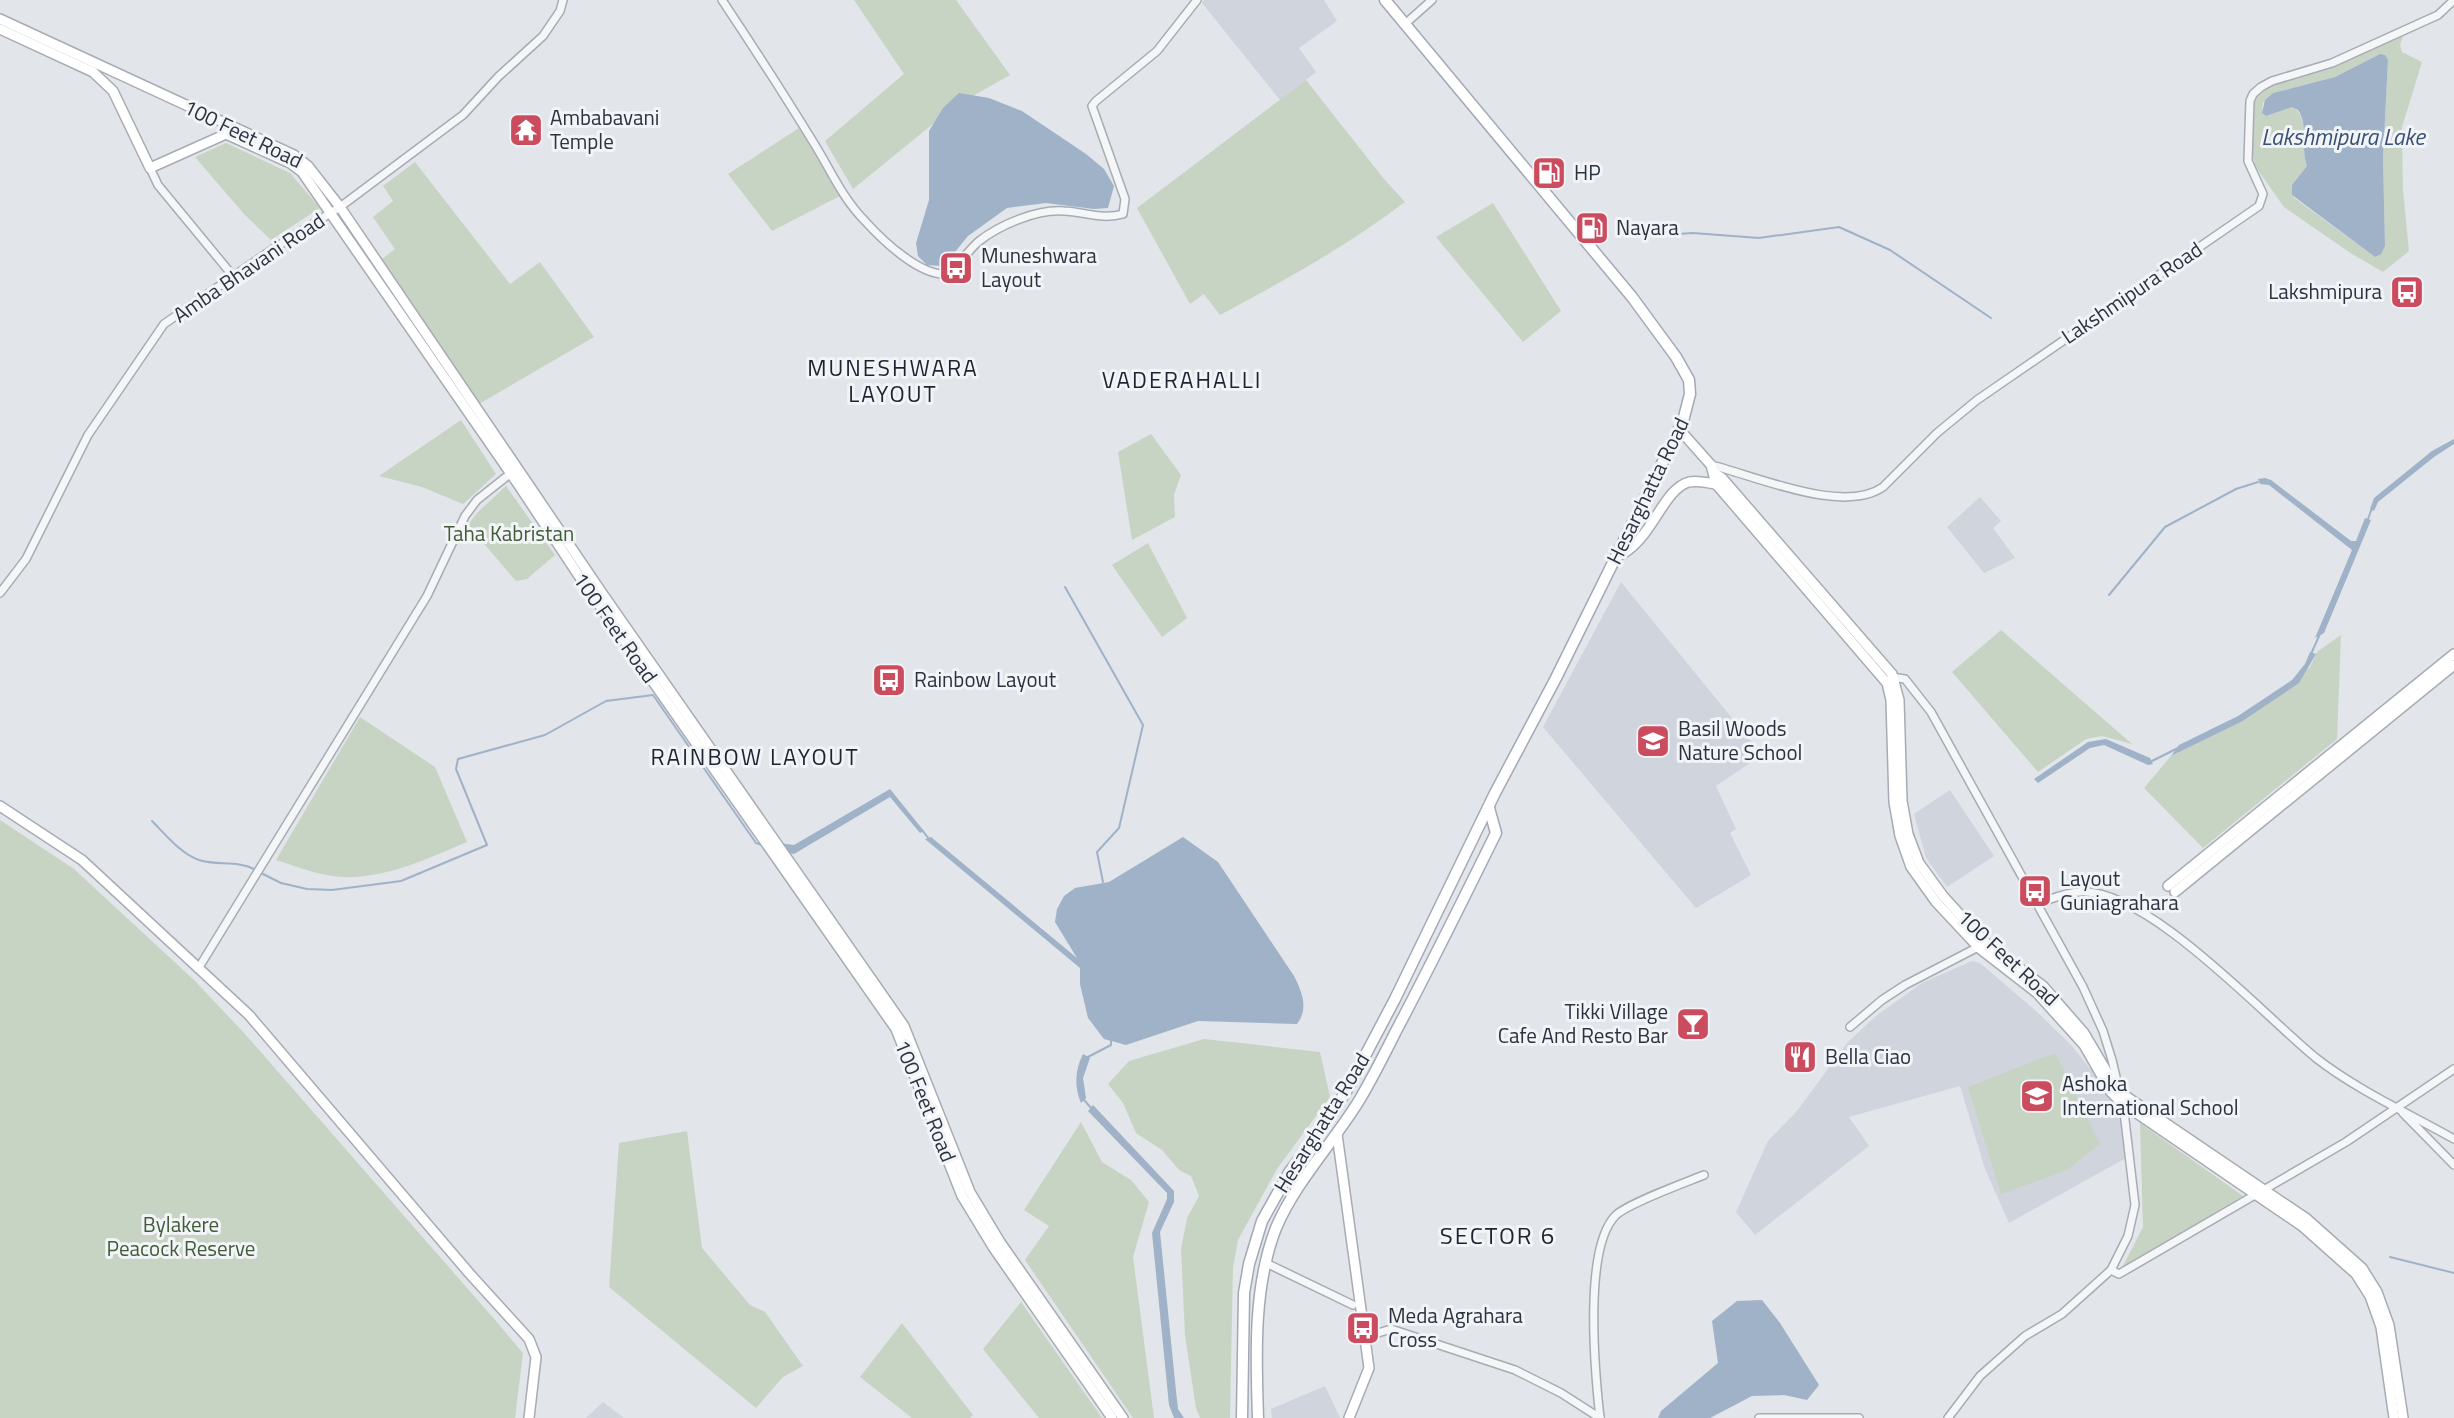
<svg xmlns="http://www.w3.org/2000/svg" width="2454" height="1418" font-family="'Titillium Web',sans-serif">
	<rect width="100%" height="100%" fill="#e2e5ea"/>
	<g fill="#d0d4dc">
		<path d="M1204 0H1324L1337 21 1299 48 1316 72 1280 100 1202 3Z"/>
		<path d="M1980 497 2001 521 1993 528 2015 558 1984 573 1947 527Z"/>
		<path d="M1621 582 1762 755 1716 786 1736 829 1730 833 1751 875 1696 908 1543 727Z"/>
		<path d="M1950 790 1994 856 1947 887 1926 858 1914 814Z"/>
		<path d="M1972 961 1980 963 2036 1011 2072 1046 2123 1110 2126 1158 2009 1223 1985 1169 1960 1086 1849 1117 1869 1146 1755 1235 1736 1212 1768 1141 1797 1111 1847 1043 1876 1016 1922 983Z"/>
		<path d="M1325 1386 1340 1418H1272L1271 1409Z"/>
		<path d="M603 1402 624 1418H586Z"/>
	</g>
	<g fill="#c7d4c4" fill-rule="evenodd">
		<path d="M854 0H956L1010 75 955 106 853 189 825 141 904 74Z"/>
		<path d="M2403 36 2400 45 2402 52 2422 62 2402 127 2403 190 2409 251 2383 272 2352 254 2284 207 2255 166 2249 135 2255 96 2279 83 2330 68ZM2380 54 2388 60 2383 158 2385 246 2375 257 2293 197 2292 185 2307 166C2300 145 2310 124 2295 108L2292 107 2266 116 2262 113 2263 103 2273 93 2335 77Z"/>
		<path d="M1306 80 1384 179 1405 202C1348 245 1284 281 1220 315L1204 294 1190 304 1137 208Z"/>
		<path d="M799 128 842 195 772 231 728 174Z"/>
		<path d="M226 143 290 173 320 208 271 240 244 214 195 157Z"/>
		<path d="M415 162 510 284 540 262 594 337 479 404 382 259 395 249 373 217 393 201 383 186Z"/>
		<path d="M1493 203 1561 311 1523 342 1436 237Z"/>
		<path d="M461 420 496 474 463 504 422 487 379 476Z"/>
		<path d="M1151 434 1181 475 1174 495 1175 517 1132 540 1118 452Z"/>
		<path d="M506 486 555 555 527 579 516 581 468 525 477 513Z"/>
		<path d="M1148 543 1187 618 1162 637 1112 565Z"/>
		<path d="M2001 630 2132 744 2102 736 2086 739 2038 772 1952 672Z"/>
		<path d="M2341 635 2337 739 2203 848 2144 788 2171 756 2241 722 2310 667 2317 652Z"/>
		<path d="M360 717 435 767 467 842C431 857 394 875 354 877 328 879 301 868 276 860Z"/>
		<path d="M0 820 74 869 195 981 245 1034 495 1320 523 1353 515 1418H0Z"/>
		<path d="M1204 1039 1320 1052 1330 1097 1277 1169 1238 1240 1233 1267 1230 1418H1200L1196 1408 1185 1335 1181 1249 1187 1218 1199 1196 1191 1176 1179 1170 1162 1150 1136 1133 1123 1103 1108 1084 1129 1061Z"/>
		<path d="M2055 1053 2100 1144 2067 1170 2001 1194 1968 1087Z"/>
		<path d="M1081 1122 1102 1162 1131 1180 1149 1202 1133 1257 1154 1418H1133L1025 1260 1049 1226 1024 1210Z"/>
		<path d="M2140 1123 2243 1196 2122 1268 2143 1227Z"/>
		<path d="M687 1131 702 1248 750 1305 765 1312 803 1366 783 1377 756 1408 609 1287 619 1143Z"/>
		<path d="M1021 1302 1102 1418H1039L983 1349Z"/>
		<path d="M902 1323 973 1415 970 1418H912L860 1377Z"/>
	</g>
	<g fill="#9fb2c8">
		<path d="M2380 54 2385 55 2388 60 2383 158 2385 246 2381 254 2375 257 2292 195V185L2307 166C2300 147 2309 126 2298 110L2292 107 2266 116 2262 113 2265 100 2273 93 2335 77Z"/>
		<path d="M959 93 989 98 1022 111 1086 154 1104 169 1114 186 1108 208 1094 209 1046 203 1007 208 968 236 946 263 941 266 927 265 918 256 916 243 929 200V131L943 108Z"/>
		<path d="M2454 439V444L2434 457 2378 502 2374 511 2370 509 2374 498 2432 451Z"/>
		<path d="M2265 478 2271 480 2351 541H2356L2365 518 2371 520 2324 633 2315 638 2352 550 2269 485 2260 484 2258 479Z"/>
		<path d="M2310 652 2316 654 2299 683 2241 722 2171 756 2179 745 2238 716 2292 680 2305 664Z"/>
		<path d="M2106 739 2150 758 2153 764 2148 765 2104 745 2090 748 2038 783 2034 779 2088 742Z"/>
		<path d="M890 789 924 831 920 833 890 797 794 854 763 848 757 840 794 845Z"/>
		<path d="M931 837 1077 958 1055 922 1057 909 1064 896 1075 888 1109 882 1183 837 1218 862 1294 976C1302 992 1309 1008 1297 1024L1198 1021 1126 1045 1104 1039 1088 1018 1080 984V968L925 839Z"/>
		<path d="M1083 1054 1090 1058 1083 1078 1086 1098 1081 1103C1074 1086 1075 1070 1083 1054Z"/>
		<path d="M1093 1105 1174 1191V1202L1160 1232 1176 1391 1178 1409 1184 1418H1174L1169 1405 1152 1233 1167 1199V1193L1088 1111Z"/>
		<path d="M1762 1300 1780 1323 1819 1385 1807 1400 1784 1395 1752 1396 1710 1418H1658L1661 1411 1718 1363 1712 1321 1737 1301Z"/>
	</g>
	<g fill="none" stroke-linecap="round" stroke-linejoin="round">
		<g stroke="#9fb2c8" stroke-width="2">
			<path d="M1661 235 1693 233 1759 238 1839 227 1890 250 1991 318"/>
			<path d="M2368 519 2372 508"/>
			<path d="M1065 587 1143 725 1119 828 1097 852 1103 882"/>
			<path d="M2109 595 2165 527 2236 489 2258 482"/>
			<path d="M2311 654 2320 634"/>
			<path d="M2152 761 2178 748"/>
			<path d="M152 821C165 834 181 854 199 860 217 866 237 860 254 869"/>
			<path d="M922 830 929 839"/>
			<path d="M259 872 281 883 307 889 332 890 401 881 487 845 456 769 458 759 545 735 606 701 653 695 756 843 762 845"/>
			<path d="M1086 1058 1111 1045V1041"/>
			<path d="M1084 1100 1092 1109"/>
			<path d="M2390 1257 2454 1273"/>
		</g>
		<g stroke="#a7acb4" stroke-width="10">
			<g id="tertiary">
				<path d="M722 0C754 48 785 96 815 145 831 171 843 199 865 221 883 241 921 277 948 274 959 265 967 252 978 242 999 225 1037 209 1064 211 1085 212 1102 220 1123 214L1125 199 1092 106 1096 101 1157 51 1197 0"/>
				<path d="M1405 24 1432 0"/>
				<path d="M150 168 158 185 233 276"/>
				<path d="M1711 465C1756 476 1843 515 1883 487L1937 433 1977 400 2259 206 2263 194 2248 161 2250 101 2253 94 2261 87 2272 81 2332 63 2438 15 2454 0"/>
				<path d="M0 593 26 559 88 435 164 324 273 249 340 207 463 115 498 77 543 36 560 11 563 0"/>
				<path d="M1891 677 1905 679 1931 712 2083 987 2103 1031 2112 1060 2116 1077 2113 1088"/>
				<path d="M2038 903C2051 899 2065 893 2079 892 2147 887 2263 1015 2316 1058 2357 1090 2408 1113 2454 1139"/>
				<path d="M198 969 427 596 465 516 477 500 511 473"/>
				<path d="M1850 1027 1882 1000 1905 985 1982 945"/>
				<path d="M2403 1113 2454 1165"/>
				<path d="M1266 1263 1353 1305"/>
				<path d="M2111 1270 2119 1274 2346 1142 2454 1069"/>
				<path d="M1365 1337 1391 1329 1515 1370 1561 1393 1600 1418"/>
				<path d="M1600 1418C1595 1373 1583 1247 1616 1215 1629 1203 1684 1183 1704 1175"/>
				<path d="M1759 1418H1859"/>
				<path d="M1948 1418 1980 1376 2025 1336 2062 1314 2111 1270 2128 1236 2135 1205 2123 1103"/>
			</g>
		</g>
		<g stroke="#a7acb4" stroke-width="12">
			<g id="secondary">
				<path d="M0 19 294 155 308 166 340 207 602 593 904 1026 970 1192 1000 1242 1123 1418"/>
				<path d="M0 29 93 72 113 91 150 168 226 134 290 163 302 172 518 484 579 576 896 1029 962 1196 993 1247 1112 1418"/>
				<path d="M1679 429 1711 465 1716 484 1887 683 1891 700 1894 802 1900 836 1911 867 1936 902 1979 948 2037 993 2084 1045 2111 1092 2122 1103 2302 1226 2356 1274 2370 1296 2381 1327 2394 1418"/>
				<path d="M1716 474 1722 478 1892 674 1899 700 1902 801 1908 834 1919 863 1943 896 1985 942 2043 986 2084 1033 2114 1084 2124 1095 2307 1219 2362 1268 2377 1292 2389 1325 2403 1418"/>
				<path d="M1616 557C1651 544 1662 489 1689 482 1698 480 1708 483 1716 484L1719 482"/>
				<path d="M0 806 82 860 249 1015 469 1273 529 1339 536 1357 529 1418"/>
				<path d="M2168 886 2454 654"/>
				<path d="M2175 892 2454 665"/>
				<path d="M1337 1134 1369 1368 1349 1418"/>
			</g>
		</g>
		<g stroke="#a2a9b5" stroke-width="13">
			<g id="primary">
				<path d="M1242 1418 1244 1293 1249 1264 1262 1221 1290 1171 1312 1143 1347 1090 1395 999 1495 793 1556 678 1683 421 1690 394 1689 380 1676 357 1632 297 1385 0"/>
				<path d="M1258 1418C1256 1356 1253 1287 1276 1228 1296 1181 1334 1142 1360 1099 1373 1077 1384 1055 1395 1033 1430 967 1463 900 1496 833L1489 808"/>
			</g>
		</g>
		<use href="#tertiary" stroke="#f5f6f8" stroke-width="7"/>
		<use href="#secondary" stroke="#fff" stroke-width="9"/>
		<use href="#primary" stroke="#fff" stroke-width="10"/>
	</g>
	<defs>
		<g id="temple-square" transform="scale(1.75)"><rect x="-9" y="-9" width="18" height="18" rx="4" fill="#ca4c5e" stroke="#f2f4f7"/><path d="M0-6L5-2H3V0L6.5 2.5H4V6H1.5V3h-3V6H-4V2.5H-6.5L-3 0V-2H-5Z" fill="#fff"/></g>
		<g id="fuel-square" transform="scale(1.75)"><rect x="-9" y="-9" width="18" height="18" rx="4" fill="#ca4c5e" stroke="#f2f4f7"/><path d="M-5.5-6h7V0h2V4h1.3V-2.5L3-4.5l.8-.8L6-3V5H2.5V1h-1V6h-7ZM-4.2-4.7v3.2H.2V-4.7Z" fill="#fff"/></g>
		<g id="bus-square" transform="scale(1.75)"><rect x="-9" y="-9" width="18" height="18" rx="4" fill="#ca4c5e" stroke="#f2f4f7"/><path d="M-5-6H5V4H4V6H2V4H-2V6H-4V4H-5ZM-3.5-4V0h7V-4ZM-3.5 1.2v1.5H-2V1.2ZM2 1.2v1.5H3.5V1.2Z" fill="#fff"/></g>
		<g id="school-square" transform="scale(1.75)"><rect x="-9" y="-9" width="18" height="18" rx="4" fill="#ca4c5e" stroke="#f2f4f7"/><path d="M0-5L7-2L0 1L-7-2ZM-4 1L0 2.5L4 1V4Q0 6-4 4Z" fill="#fff"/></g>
		<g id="bar-square" transform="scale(1.75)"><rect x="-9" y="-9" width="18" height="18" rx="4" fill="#ca4c5e" stroke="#f2f4f7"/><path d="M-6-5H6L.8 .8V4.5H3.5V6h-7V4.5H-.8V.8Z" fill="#fff"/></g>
		<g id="restaurant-square" transform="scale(1.75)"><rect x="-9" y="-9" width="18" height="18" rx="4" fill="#ca4c5e" stroke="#f2f4f7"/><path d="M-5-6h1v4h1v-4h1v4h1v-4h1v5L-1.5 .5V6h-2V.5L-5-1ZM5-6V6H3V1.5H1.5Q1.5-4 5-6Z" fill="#fff"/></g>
	</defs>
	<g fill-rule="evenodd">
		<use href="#temple-square" x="526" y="130"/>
		<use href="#fuel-square" x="1549" y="173"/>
		<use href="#fuel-square" x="1592" y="228"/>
		<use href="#bus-square" x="956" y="268"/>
		<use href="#bus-square" x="2407" y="292"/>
		<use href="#bus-square" x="889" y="680"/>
		<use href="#school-square" x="1653" y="741"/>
		<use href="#bus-square" x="2035" y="891"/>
		<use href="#bar-square" x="1693" y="1024"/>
		<use href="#restaurant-square" x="1800" y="1057"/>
		<use href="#school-square" x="2037" y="1096"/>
		<use href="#bus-square" x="1363" y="1328"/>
	</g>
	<g text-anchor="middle" stroke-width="6" stroke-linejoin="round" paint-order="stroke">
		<g font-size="21" fill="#2b3341" stroke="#f2f4f7" text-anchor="start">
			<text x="550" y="125">Ambabavani<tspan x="550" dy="24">Temple</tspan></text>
			<text x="1574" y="180">HP</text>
			<text x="1616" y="235">Nayara</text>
			<text x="981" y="263">Muneshwara<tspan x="981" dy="24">Layout</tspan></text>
			<text x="2382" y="299" text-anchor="end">Lakshmipura</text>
			<text x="914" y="687">Rainbow Layout</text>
			<text x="1678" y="736">Basil Woods<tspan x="1678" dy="24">Nature School</tspan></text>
			<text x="2060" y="886">Layout<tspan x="2060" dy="24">Guniagrahara</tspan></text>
			<text x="1668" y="1019" text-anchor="end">Tikki Village<tspan x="1668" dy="24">Cafe And Resto Bar</tspan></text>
			<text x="1825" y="1064">Bella Ciao</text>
			<text x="2062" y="1091">Ashoka<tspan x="2062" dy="24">International School</tspan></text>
			<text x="1388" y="1323">Meda Agrahara<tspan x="1388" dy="24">Cross</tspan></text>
		</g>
		<g font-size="21" fill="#2b3341" stroke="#f2f4f7">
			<text transform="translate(243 134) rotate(26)" y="7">100 Feet Road</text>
			<text transform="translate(249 268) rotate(-34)" y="7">Amba Bhavani Road</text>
			<text transform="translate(2132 293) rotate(-34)" y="7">Lakshmipura Road</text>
			<text transform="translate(1648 491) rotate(-64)" y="7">Hesarghatta Road</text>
			<text transform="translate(615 628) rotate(55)" y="7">100 Feet Road</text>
			<text transform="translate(2008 958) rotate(43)" y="7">100 Feet Road</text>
			<text transform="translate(925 1101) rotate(68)" y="7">100 Feet Road</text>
			<text transform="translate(1322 1123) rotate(-58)" y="7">Hesarghatta Road</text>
		</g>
		<g font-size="21" fill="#3f5d38" stroke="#f2f4f7">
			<text x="509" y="541">Taha Kabristan</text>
			<text x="181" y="1232">Bylakere<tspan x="181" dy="24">Peacock Reserve</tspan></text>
		</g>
		<g font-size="23" font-style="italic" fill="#365174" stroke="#f2f4f7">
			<text x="2343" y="145">Lakshmipura Lake</text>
		</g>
		<g font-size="23" letter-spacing="2" fill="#1d2432" stroke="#f2f4f7">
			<text x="893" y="376">MUNESHWARA<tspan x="893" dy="26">LAYOUT</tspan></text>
			<text x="1182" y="388">VADERAHALLI</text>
			<text x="755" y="765">RAINBOW LAYOUT</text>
		</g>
		<g font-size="24" letter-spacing="2" fill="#1d2432" stroke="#f2f4f7">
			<text x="1498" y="1244">SECTOR 6</text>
		</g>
	</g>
</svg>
